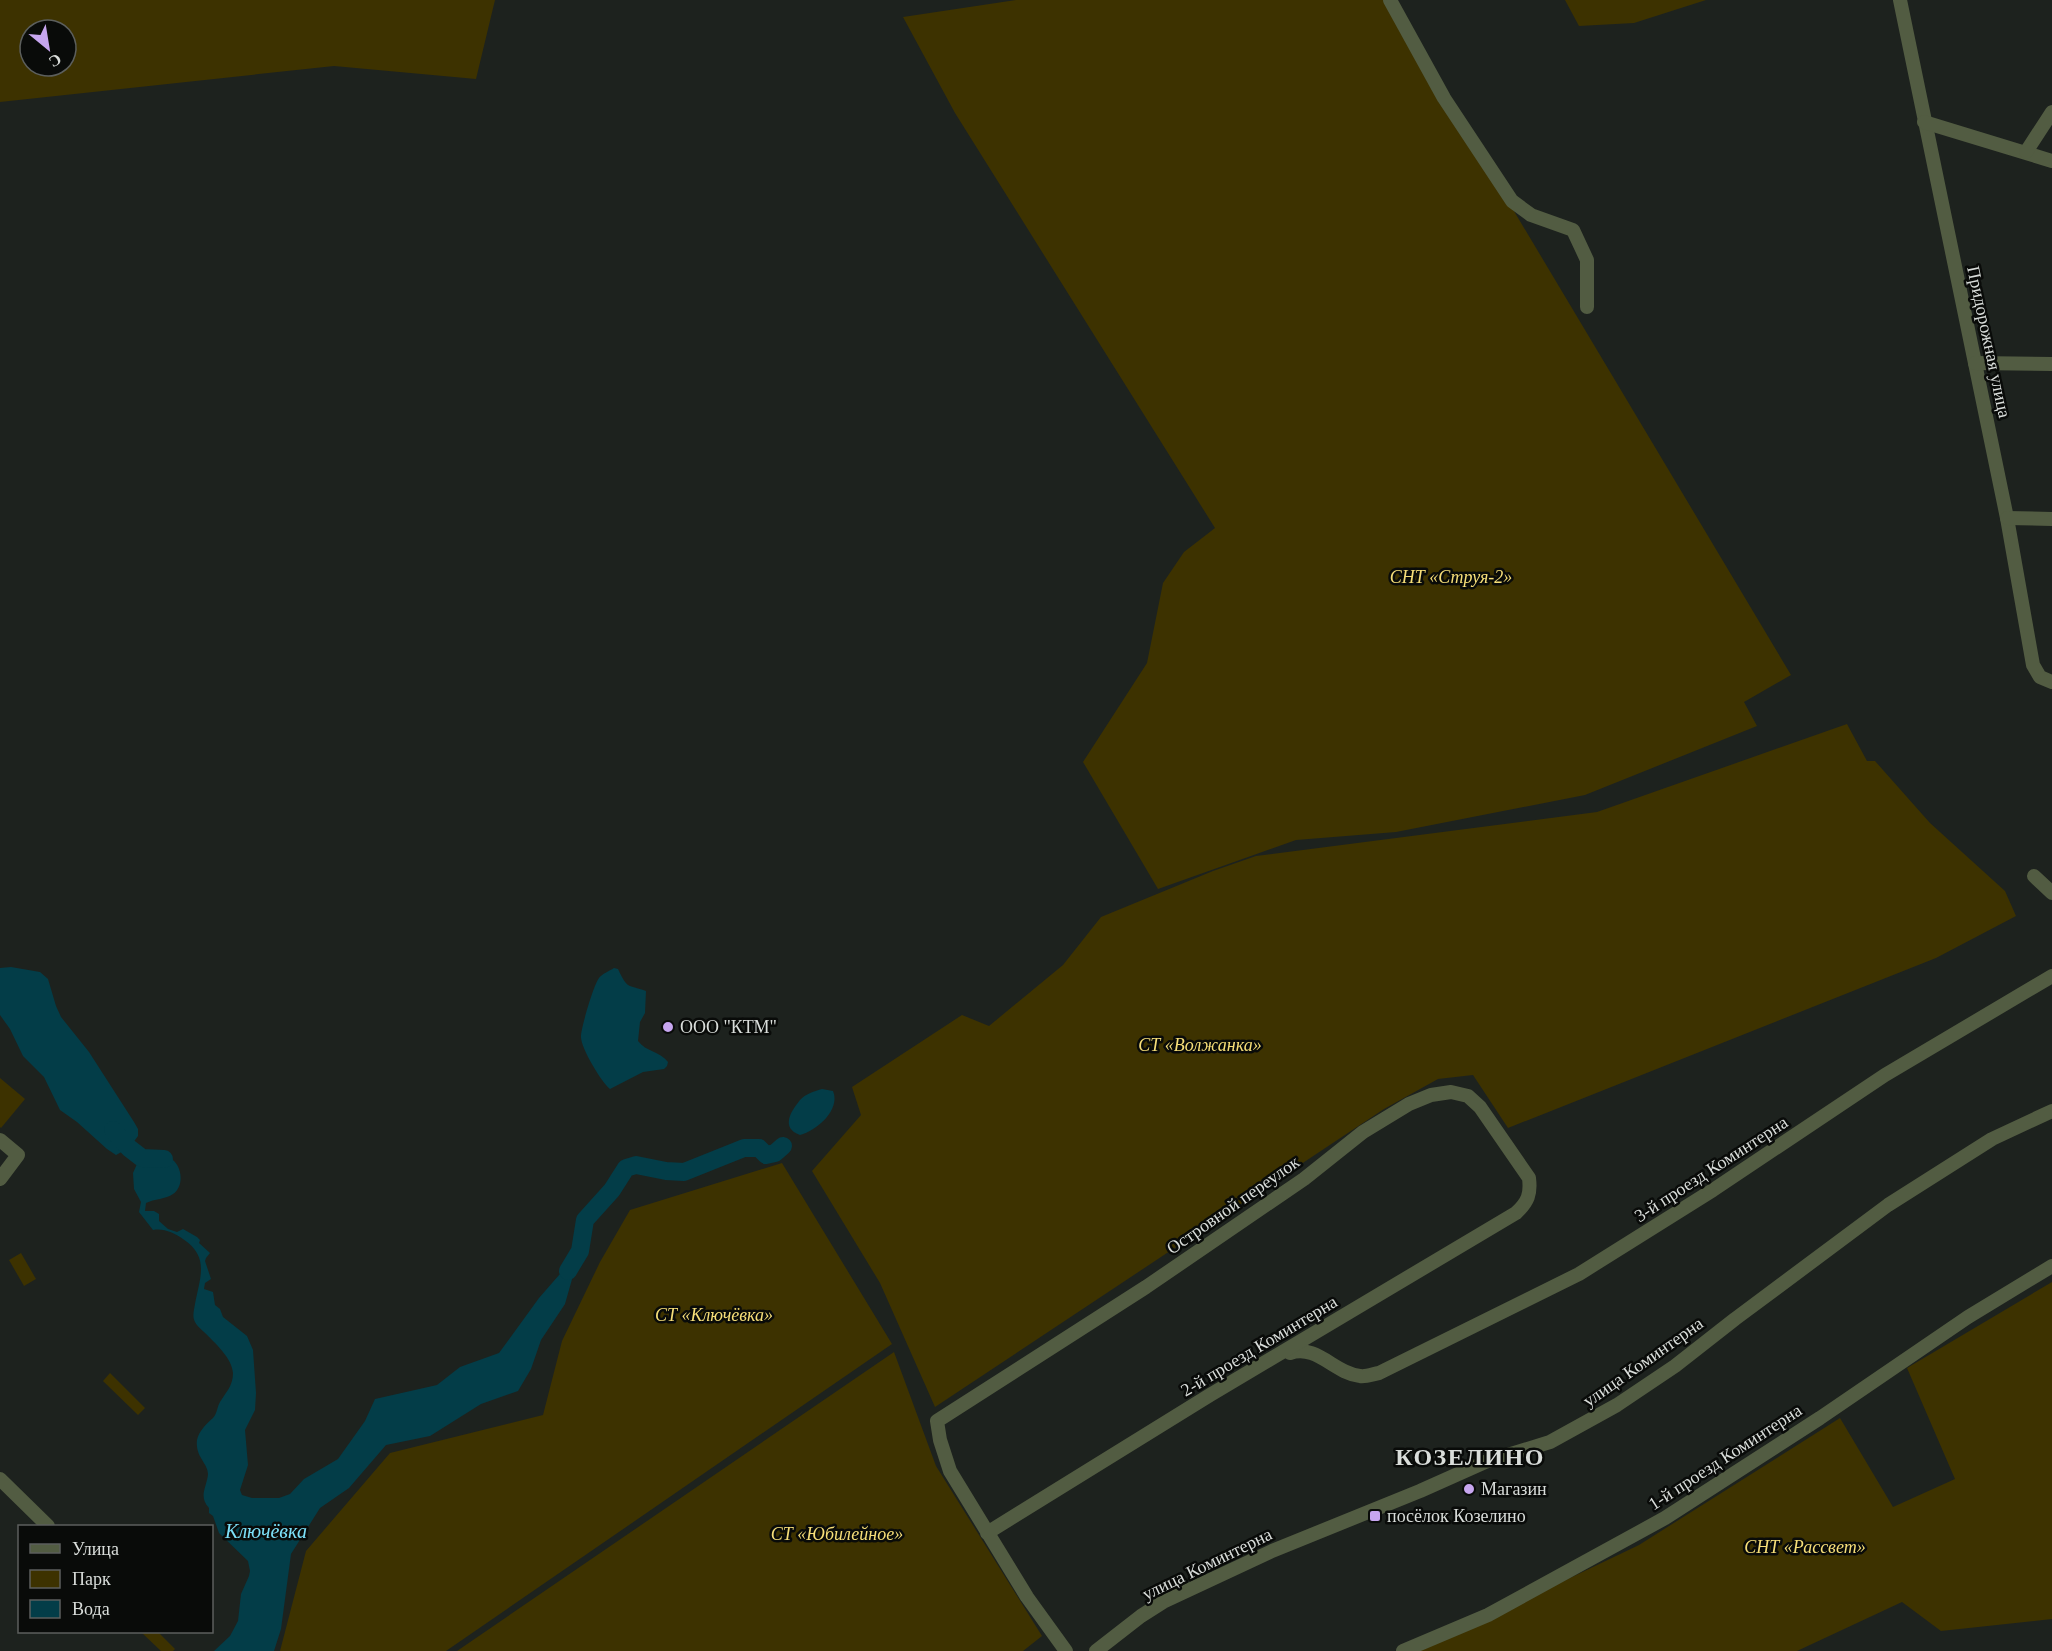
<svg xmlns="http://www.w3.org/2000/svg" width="2052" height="1651" font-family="Georgia,serif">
	<rect width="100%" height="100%" fill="#1d221e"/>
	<g fill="#3d3200" fill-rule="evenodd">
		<path d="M0 0H495L476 79 334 66 0 102ZM30 30H66V66H30Z"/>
		<path d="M1016 0H1388L1791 675 1744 702 1757 726 1585 795 1396 832 1296 840 1158 889 1083 762 1147 663 1163 583 1184 552 1215 528 955 113 903 17Z"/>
		<path d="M1565 0H1706L1634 23 1579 26Z"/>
		<path d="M1847 724 1867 761H1875L1930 823 2005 891 2016 916 1936 958 1508 1128 1473 1075 1438 1079 1384 1109 935 1407 880 1283 812 1171 861 1115 852 1087 962 1015 989 1026 1063 965 1101 917 1213 871 1256 856 1597 812Z"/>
		<path d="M0 1078 25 1099 1 1128 0 1127Z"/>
		<path d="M782 1163 892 1344 446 1651H280L306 1551 390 1453 543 1415 562 1341 600 1262 630 1210Z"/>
		<path d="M21 1253 36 1279 24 1286 9 1260Z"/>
		<path d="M2052 1282V1619L1941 1631 1902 1602 1797 1651H1417L1639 1545 1840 1418 1893 1507 1955 1479 1907 1368Z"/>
		<path d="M894 1352 936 1466 1042 1636 1023 1651H457Z"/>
		<path d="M110 1373 145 1408 138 1415 103 1381Z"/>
		<path d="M141 1632H158L175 1649 173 1651H161Z"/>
	</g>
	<g fill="#033d48">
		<path d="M11 967 40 972 48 979 56 1006 61 1017 89 1052 134 1122 138 1129V1136L129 1148 116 1155 107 1149 77 1122 60 1110 44 1077 23 1056 10 1029 0 1015V968Z"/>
		<path d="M614 968 618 969C628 990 627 984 646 991L645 1013 640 1022 638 1041C646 1052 660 1051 668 1062L667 1066 664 1069 643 1072 610 1089C602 1083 580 1047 581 1036 581 1028 594 984 599 978 602 974 609 971 614 968Z"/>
		<path d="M822 1089 833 1091C841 1110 816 1131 800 1135 780 1128 791 1111 800 1100 805 1094 815 1091 822 1089Z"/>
		<path d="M152 1153C158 1155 165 1156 170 1158 182 1164 185 1186 173 1194 166 1199 154 1199 146 1203L145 1211H154L159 1214V1221L168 1229 177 1232 183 1229 197 1237 200 1240 199 1243 210 1253 206 1258 205 1261 211 1279 205 1283 204 1289 213 1292 215 1305 220 1309 223 1317 247 1336 253 1350 256 1393 255 1410 245 1430 248 1465 240 1490 242 1495 252 1498H279L290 1494 304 1479 338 1459 365 1421 375 1399 437 1385 460 1367 499 1353 539 1298 580 1251 565 1304 541 1340 531 1369 518 1391 481 1404 430 1436 386 1445 349 1488 320 1508 291 1554 281 1629 274 1651H214L230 1636 238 1621 241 1594 249 1576 250 1571 248 1561 219 1533 213 1516 209 1513V1508C198 1496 207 1487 208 1474 208 1463 195 1457 197 1440 199 1431 206 1424 213 1418 217 1414 217 1407 220 1402 226 1392 233 1386 233 1373 232 1358 215 1343 204 1332 202 1330 197 1326 195 1322 192 1317 194 1310 195 1304 200 1277 210 1257 183 1239 174 1233 164 1228 153 1230L139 1212 141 1202 134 1189 133 1173 141 1155 146 1157Z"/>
	</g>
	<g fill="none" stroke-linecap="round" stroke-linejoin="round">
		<g stroke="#033d48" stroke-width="18">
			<path d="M113 1130 129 1148 142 1158 164 1159"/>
			<path d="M568 1271 580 1251 585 1220 612 1190 626 1168 636 1165 666 1171 684 1172 744 1148H759L766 1155 775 1153 783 1146"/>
		</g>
		<g stroke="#525c42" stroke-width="14">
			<path d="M1390 0 1444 98 1512 201 1531 215 1573 230 1587 260V307"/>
			<path d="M1900 0 2007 518 2033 665 2040 677 2052 682"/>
			<path d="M1924 122 2052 161"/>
			<path d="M2026 152 2052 112"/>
			<path d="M1975 363 2052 364"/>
			<path d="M2007 518 2052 519"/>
			<path d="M2034 876 2052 893"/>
			<path d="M0 1140 18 1155 0 1179"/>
			<path d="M1290 1353C1317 1344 1334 1373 1360 1376 1366 1377 1373 1374 1379 1373L1579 1274 1713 1190 1885 1075 2052 976"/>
			<path d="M0 1479 48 1526"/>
			<path d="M987 1533 1210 1395 1516 1213C1528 1202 1531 1194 1529 1178L1480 1107 1468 1096 1451 1092 1431 1095 1409 1104 1363 1132 1304 1179 1146 1287 937 1421 940 1440 950 1471 1027 1597 1066 1651"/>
			<path d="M1096 1651 1141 1616 1163 1602 1272 1551 1420 1491 1485 1462 1550 1442 1617 1405 1675 1366 1735 1319 1888 1205 1992 1139 2052 1111"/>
			<path d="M1403 1651 1488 1615 1665 1518 1820 1418 1968 1317 2052 1266"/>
		</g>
	</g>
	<g fill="#c7a6ef" stroke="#090b09" stroke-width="2">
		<circle cx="668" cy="1027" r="6"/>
		<circle cx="1469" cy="1489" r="6"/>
		<rect x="1369" y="1510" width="12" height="12" rx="3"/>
	</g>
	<g text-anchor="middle" stroke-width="5" stroke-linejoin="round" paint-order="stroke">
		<g font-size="18" fill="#d9ddda" stroke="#090b09">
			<text transform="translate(1989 342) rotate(78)" y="6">Придорожная улица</text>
			<text transform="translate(1711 1169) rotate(-33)" y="6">3-й проезд Коминтерна</text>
			<text transform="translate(1233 1205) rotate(-35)" y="6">Островной переулок</text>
			<text transform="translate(1259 1346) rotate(-31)" y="6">2-й проезд Коминтерна</text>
			<text transform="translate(1643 1362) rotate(-35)" y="6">улица Коминтерна</text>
			<text transform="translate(1725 1457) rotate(-33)" y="6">1-й проезд Коминтерна</text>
			<text transform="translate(1207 1564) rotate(-26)" y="6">улица Коминтерна</text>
		</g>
		<g font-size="18" font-style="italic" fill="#f6de78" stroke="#090b09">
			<text x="1451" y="583">СНТ «Струя-2»</text>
			<text x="1200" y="1051">СТ «Волжанка»</text>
			<text x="714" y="1321">СТ «Ключёвка»</text>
			<text x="837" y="1540">СТ «Юбилейное»</text>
			<text x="1805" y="1553">СНТ «Рассвет»</text>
		</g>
		<g font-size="18" fill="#d9ddda" stroke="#090b09" text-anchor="start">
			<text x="680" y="1033">ООО "КТМ"</text>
			<text x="1481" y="1495">Магазин</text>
			<text x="1387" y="1522">посёлок Козелино</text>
		</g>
		<g font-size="20" font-style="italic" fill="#7ce1f9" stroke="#090b09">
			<text x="266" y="1538">Ключёвка</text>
		</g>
		<g font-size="24" font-weight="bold" letter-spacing="1.5" fill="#d9ddda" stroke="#090b09">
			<text x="1470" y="1465">КОЗЕЛИНО</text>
		</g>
	</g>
	<rect x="18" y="1525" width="195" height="108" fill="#090b09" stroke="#5c5f5d" stroke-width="1.5"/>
	<rect x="30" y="1544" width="30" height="9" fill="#525c42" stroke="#5c5f5d" stroke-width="1.5"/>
	<text x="72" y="1555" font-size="18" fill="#d9ddda">Улица</text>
	<rect x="30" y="1570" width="30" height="18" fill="#3d3200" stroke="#5c5f5d" stroke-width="1.5"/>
	<text x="72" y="1585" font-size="18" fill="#d9ddda">Парк</text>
	<rect x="30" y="1600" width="30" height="18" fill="#033d48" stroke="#5c5f5d" stroke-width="1.5"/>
	<text x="72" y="1615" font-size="18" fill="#d9ddda">Вода</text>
	<g transform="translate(48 48) rotate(150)"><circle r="28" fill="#090b09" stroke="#5c5f5d" stroke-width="1.5"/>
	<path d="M0-4.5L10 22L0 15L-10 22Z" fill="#c7a6ef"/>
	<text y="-9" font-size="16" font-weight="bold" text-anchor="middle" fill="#d9ddda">С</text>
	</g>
</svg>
